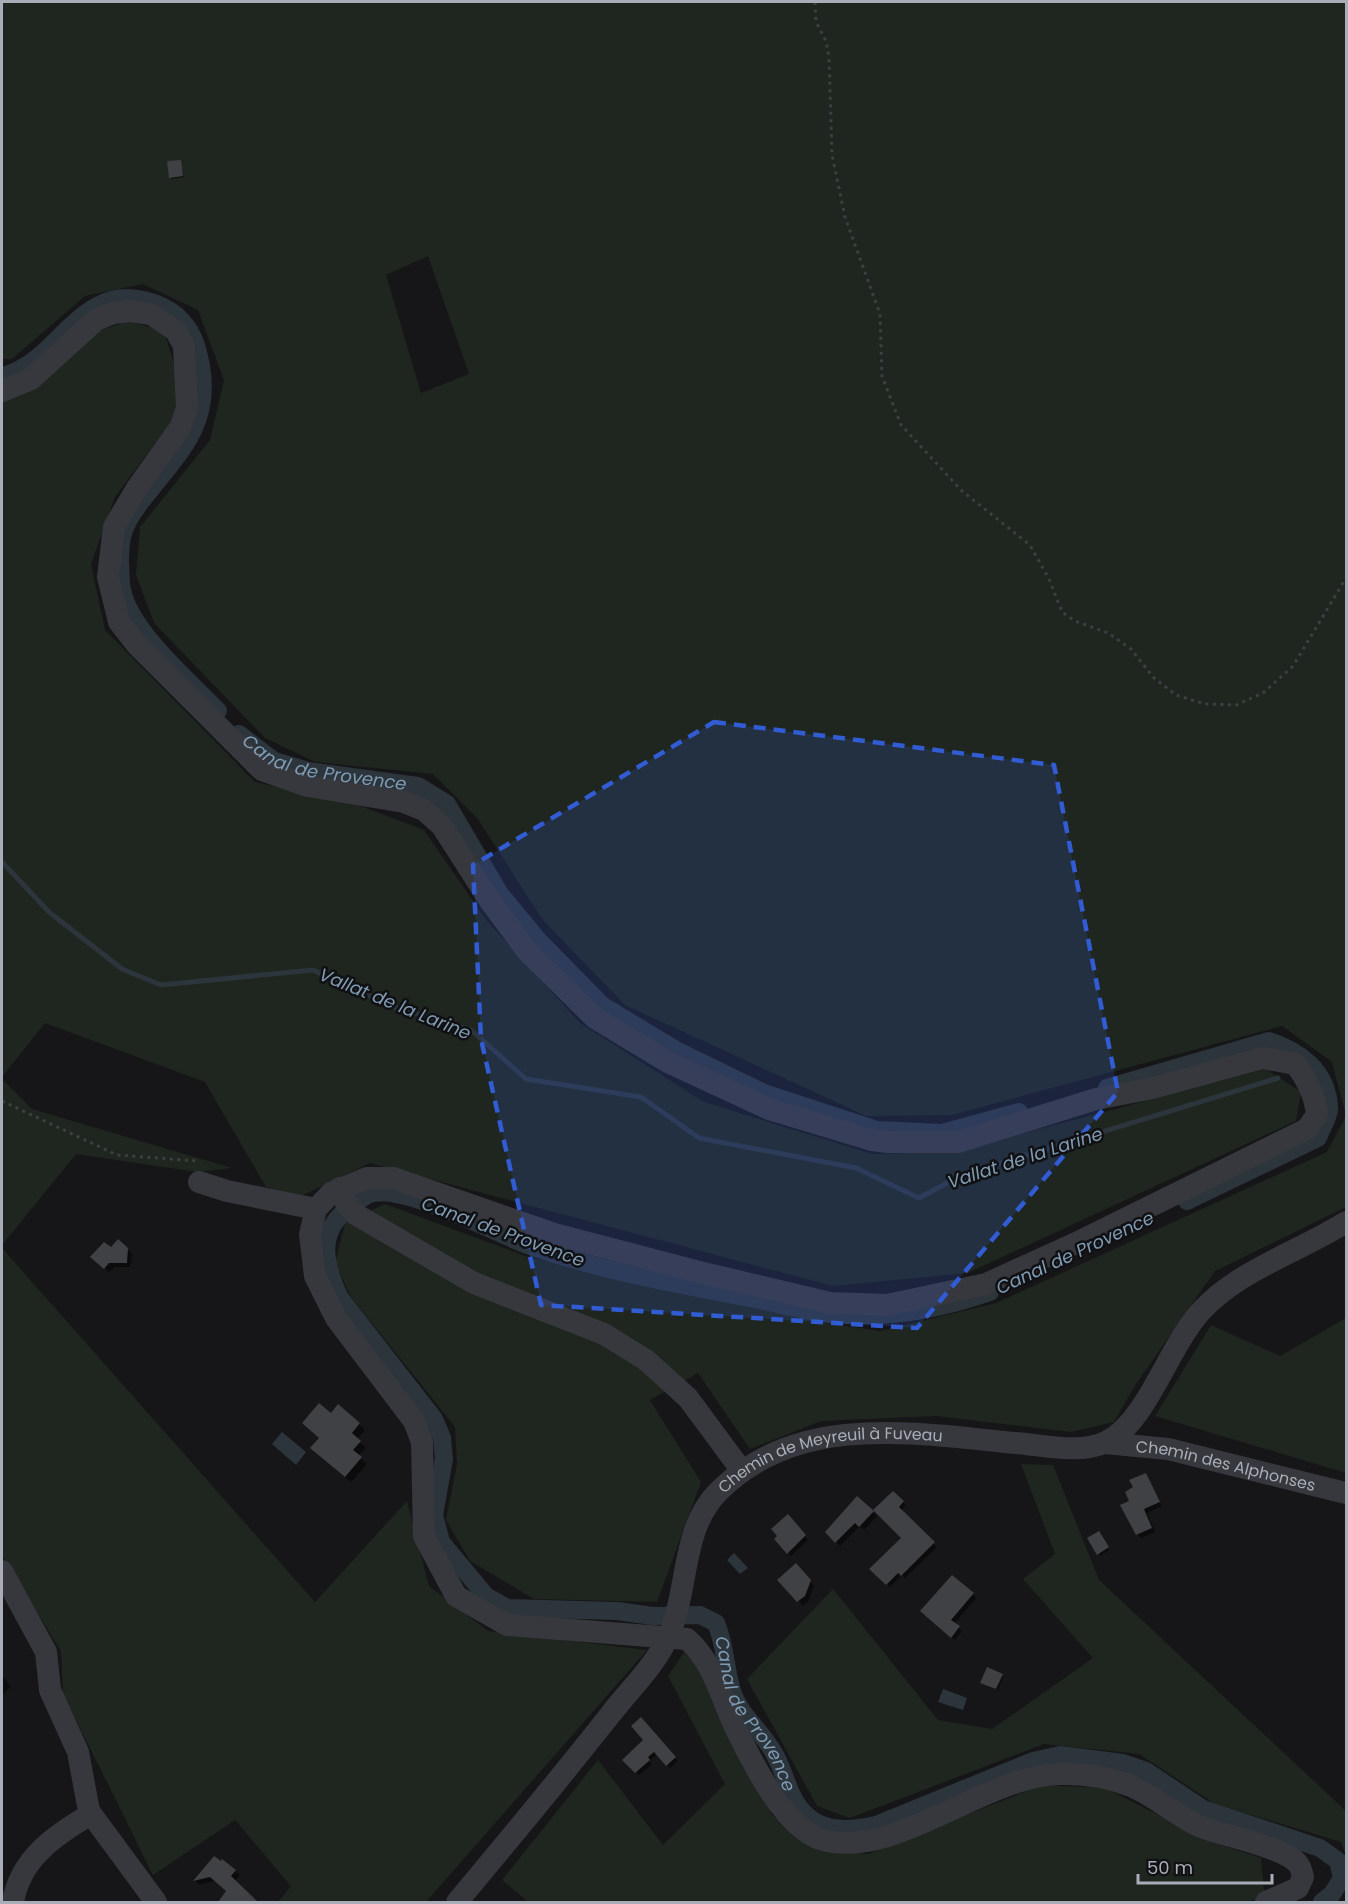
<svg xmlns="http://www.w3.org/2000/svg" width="1348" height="1904" font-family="Poppins,sans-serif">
	<rect width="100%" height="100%" fill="#161618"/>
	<g fill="#1e261f" fill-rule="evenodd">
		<path d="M2 2H1346V1207L1215 1271 1136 1384 1114 1422 1071 1432 936 1416 821 1421 750 1449 698 1373 650 1400 701 1482 657 1602 534 1599 470 1561 446 1520 457 1464 455 1427 351 1297 335 1263 345 1223 385 1204 528 1257 820 1322 880 1331 996 1303 1327 1152 1346 1116 1332 1062 1282 1026 952 1115 866 1116 625 1005 542 919 477 818 433 774 315 762 265 738 154 623 136 575 140 527 210 440 224 380 198 310 143 284 85 296 12 359H2ZM428 256 469 374 421 393 386 275Z"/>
		<path d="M128 321 164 331 177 374 176 415 115 497 91 564 105 630 255 782 358 805 424 830 487 921 580 1023 704 1102 872 1154 953 1152 1266 1069 1301 1092 1296 1121 968 1273 833 1286 370 1163 301 1196 266 1187 205 1082 45 1023 2 1077V398L98 331Z"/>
		<path d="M2 1079 32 1109 232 1168 197 1172 76 1154 2 1245Z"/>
		<path d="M2 1248 315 1602 407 1501 429 1586 488 1631 647 1650 426 1902H278L291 1886 235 1820 153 1875 63 1694 61 1651 2 1556Z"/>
		<path d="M1346 1318V1473L1155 1416 1211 1325 1280 1356Z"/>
		<path d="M1021 1464 1053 1465 1099 1580 1346 1811V1856L1341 1842 1215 1804 1139 1754 1044 1744 850 1818 817 1806 747 1679 833 1589 938 1720 992 1729 1093 1658 1023 1579 1055 1554Z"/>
		<path d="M687 1648 700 1668 772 1815 824 1850 868 1854 1042 1785 1105 1788 1212 1842 1261 1858 1265 1898 1242 1902H528L502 1880 598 1760 663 1845 725 1784 668 1676Z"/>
	</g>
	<g fill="#2c353c">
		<path d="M282 1432 306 1452 296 1465 272 1444Z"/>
		<path d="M734 1553 748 1568 740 1574 727 1560Z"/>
		<path d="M943 1689 967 1698 963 1710 938 1702Z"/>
	</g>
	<g fill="#0007">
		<path d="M180 162 184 177 172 179 170 178Z"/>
		<path d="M111 1249H127L132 1254 130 1267H115L109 1272 96 1261Z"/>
		<path d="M331 1415 359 1424 365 1430 357 1439 366 1448 358 1456 367 1464 351 1482 318 1454 320 1438Z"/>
		<path d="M1145 1475 1162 1506 1147 1513 1155 1532 1141 1538 1137 1534 1131 1502 1135 1488Z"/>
		<path d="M893 1493 906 1505 901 1511 937 1547 905 1578 902 1575 890 1587 872 1569 903 1538Z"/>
		<path d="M857 1498 877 1516 864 1530 860 1526 840 1546 827 1532Z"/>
		<path d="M791 1519 808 1540 791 1556 776 1540Z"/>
		<path d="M1101 1535 1109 1550 1100 1556 1089 1539Z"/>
		<path d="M795 1565 814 1586 809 1600 803 1606 779 1580Z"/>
		<path d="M973 1594 976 1598 954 1624 962 1631 955 1640 922 1611Z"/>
		<path d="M2 1675 11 1687 2 1695Z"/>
		<path d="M1002 1675 1003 1677 998 1690 984 1684Z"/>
		<path d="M641 1719 678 1761 670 1768 658 1754 649 1761 652 1764 639 1775 624 1760 645 1740Z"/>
		<path d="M214 1858 240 1875 234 1882 253 1902H229L223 1897 227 1891 216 1880 199 1885 195 1881Z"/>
	</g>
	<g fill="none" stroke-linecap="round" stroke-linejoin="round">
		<path stroke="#2c353c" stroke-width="5" d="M2 862 49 912 122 969 161 985 313 970 394 1007 471 1030 526 1079 641 1097 699 1138 856 1168 919 1198 962 1175 1278 1078"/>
		<g stroke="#2c353c" stroke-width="18">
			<path d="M2 377C8 374 16 372 22 368 55 350 74 311 112 300 132 294 160 302 176 315 193 330 197 345 201 366 211 424 180 452 147 494 137 506 125 522 122 537 119 550 120 569 121 583 124 627 189 680 218 711"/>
			<path id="s1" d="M239 734 274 761 308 771 418 786 447 804 500 894 538 940 603 1006 676 1050 764 1093 877 1130 942 1133 1019 1112"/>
			<path d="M1107 1088 1269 1041C1300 1051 1327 1071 1329 1107 1330 1115 1321 1129 1318 1138L1187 1201"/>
			<path id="s2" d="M990 1292C944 1308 894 1318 844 1315 813 1314 781 1304 750 1298 676 1284 602 1271 530 1246 494 1233 409 1186 373 1193 367 1194 359 1200 354 1204 316 1229 323 1262 340 1298L434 1419 442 1438 444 1459 434 1515 441 1542 486 1596 507 1608 617 1611 653 1616 700 1615 716 1623C726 1646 725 1671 733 1694 742 1718 764 1733 775 1755 783 1769 787 1787 795 1801 814 1833 844 1832 876 1825L1033 1761 1060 1755 1123 1763 1146 1771 1203 1809 1320 1848 1338 1861 1342 1878 1332 1894 1322 1902"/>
		</g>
	</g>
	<g fill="#404145">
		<path d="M181 160 183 176 169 178 167 161Z"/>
		<path d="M118 1239 128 1248 127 1263H109L104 1269 90 1257 104 1242 111 1247Z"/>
		<path d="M319 1403 331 1413 338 1404 360 1423 352 1433 361 1441 353 1450 362 1457 345 1477 310 1448 319 1438 302 1423Z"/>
		<path d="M1146 1473 1160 1502 1144 1509 1152 1528 1136 1535 1120 1505 1129 1501 1125 1492 1133 1487 1129 1480Z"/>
		<path d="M893 1491 904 1501 899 1507 935 1542 901 1576 898 1573 886 1585 869 1569 901 1538 873 1510Z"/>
		<path d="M857 1496 874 1511 859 1527 855 1523 835 1543 825 1532Z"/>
		<path d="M788 1514 806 1535 787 1554 774 1539 777 1536 771 1529Z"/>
		<path d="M1099 1531 1109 1547 1097 1555 1087 1538Z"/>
		<path d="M796 1563 811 1580 805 1596 797 1602 777 1580Z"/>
		<path d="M952 1575 974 1593 951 1620 960 1626 951 1638 920 1611Z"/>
		<path d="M987 1667 1003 1674 996 1689 980 1683Z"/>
		<path d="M641 1717 676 1757 666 1766 654 1752 648 1757 650 1760 635 1773 622 1760 643 1740 631 1726Z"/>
		<path d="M214 1856 221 1861 222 1859 236 1870 231 1876 258 1902H218L226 1891 210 1877 193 1881Z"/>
	</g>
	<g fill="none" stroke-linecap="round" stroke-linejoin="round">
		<g stroke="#3d3f44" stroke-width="3" stroke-dasharray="3 4.5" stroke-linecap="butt">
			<path d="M815 2 816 22 826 41 829 58 832 155 845 217 880 314 882 376 901 425 962 491 1030 545 1049 579 1062 612 1075 621 1108 633 1131 649 1154 678 1176 695 1205 704 1236 705 1263 693 1293 666 1346 578"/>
			<path d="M2 1101 117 1155 198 1161"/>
		</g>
		<g stroke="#37383d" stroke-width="22">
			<path d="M2 391 31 379 96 320 113 313 130 311 151 314 176 331 184 346 187 408 181 426 137 488 114 527 108 577 119 622 137 645 262 770 308 786 404 802 424 810 442 826 490 901 527 951 595 1018 668 1062 769 1109 872 1140 888 1142H958L1096 1099 1153 1088 1263 1058 1295 1064C1308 1080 1315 1095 1317 1115L1307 1129 1074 1244 986 1284 887 1305 830 1303 695 1271 554 1234 393 1178H367L331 1193 316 1209 310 1234 315 1276 336 1318 414 1421 422 1442 424 1536 456 1596 507 1625 687 1639C713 1662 720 1694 734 1725 751 1760 784 1829 823 1840 897 1860 990 1771 1065 1774 1086 1774 1111 1778 1131 1786 1159 1798 1181 1821 1210 1830 1230 1837 1286 1848 1298 1864 1301 1867 1302 1873 1303 1877L1298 1888 1266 1902"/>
			<path d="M199 1182 227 1191 316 1209"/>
			<path d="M340 1188 346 1203 355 1214 474 1283 604 1334 646 1360 688 1398 742 1471"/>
			<path id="s3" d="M1105 1443 1168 1449 1346 1493"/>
			<path d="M2 1571 46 1652 50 1690 78 1752 89 1811 156 1902"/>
			<path d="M13 1902C20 1859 55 1835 91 1814"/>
			<path id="s4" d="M457 1902C509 1840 560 1778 610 1715 629 1690 656 1665 669 1635 689 1589 681 1528 719 1491 801 1409 924 1435 1026 1444 1051 1447 1083 1453 1106 1442 1148 1422 1169 1343 1204 1308 1242 1269 1300 1251 1346 1222"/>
		</g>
	</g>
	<path fill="#325cd3" fill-opacity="0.2" stroke="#325cd3" stroke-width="4.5" stroke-dasharray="12 8" stroke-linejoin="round" d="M714 722 1054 765 1118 1092 917 1328 541 1305 481 1039 473 865Z"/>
	<g text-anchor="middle" stroke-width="5" stroke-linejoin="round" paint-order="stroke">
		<g font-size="16" fill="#a8adb8" stroke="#111113">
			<text dy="6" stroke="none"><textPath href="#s4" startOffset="616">Chemin de Meyreuil à Fuveau</textPath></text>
			<text dy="6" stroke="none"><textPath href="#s3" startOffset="123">Chemin des Alphonses</textPath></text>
		</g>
		<g font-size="18" font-style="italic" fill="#7f9bb3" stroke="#111113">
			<text dy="6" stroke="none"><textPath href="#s1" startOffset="93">Canal de Provence</textPath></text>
			<text transform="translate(395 1004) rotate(22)" y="6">Vallat de la Larine</text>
			<text transform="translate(1025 1158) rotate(-18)" y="6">Vallat de la Larine</text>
			<text transform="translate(503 1232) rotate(20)" y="6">Canal de Provence</text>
			<text transform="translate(1075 1253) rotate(-25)" y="6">Canal de Provence</text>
			<text dy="6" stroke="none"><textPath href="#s2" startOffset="1452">Canal de Provence</textPath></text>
		</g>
	</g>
	<rect width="1348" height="1904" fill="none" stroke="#a8adb8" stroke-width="6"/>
	<path d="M1138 1874v9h134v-9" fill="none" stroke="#a8adb8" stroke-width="3"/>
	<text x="1147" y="1874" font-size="18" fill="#a8adb8" stroke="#111113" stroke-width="4.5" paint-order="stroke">50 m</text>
</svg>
